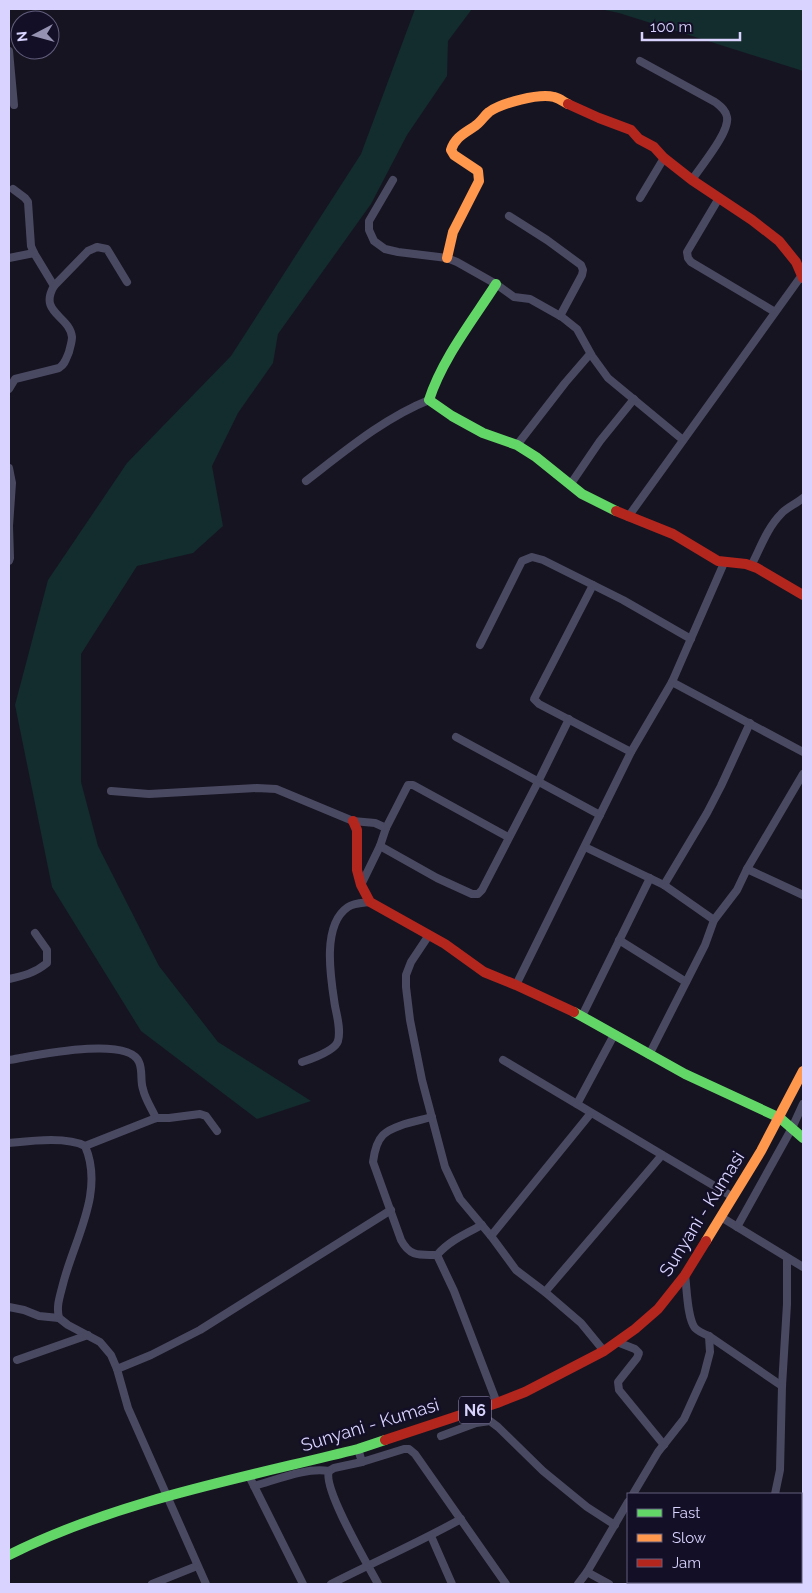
<svg xmlns="http://www.w3.org/2000/svg" width="812" height="1593" font-family="Raleway,sans-serif">
	<rect width="100%" height="100%" fill="#161421"/>
	<g fill="#132c2d">
		<path d="M415 9H472L448 41 447 76 407 135 371 204 278 334 273 363 238 413 212 466 223 526 193 553 137 566 81 654V782L98 846 159 966 218 1042 311 1101 257 1119 141 1031 52 887 15 705 48 580 127 463 231 356 361 154Z"/>
		<path d="M600 9H803V71L619 13Z"/>
	</g>
	<g fill="none" stroke-linecap="round" stroke-linejoin="round">
		<g stroke="#4a4962" stroke-width="8">
			<path d="M9 51 14 105"/>
			<path d="M640 61 715 102C720 106 726 110 727 117 730 132 701 166 692 180"/>
			<path d="M393 180 369 221V230L374 241 385 249 398 252 447 258 457 262 496 284 514 297 530 299 562 317 577 329 592 356 608 378 683 440"/>
			<path d="M13 189 25 198 28 202 31 246 34 253 54 286"/>
			<path d="M640 198 664 158"/>
			<path d="M719 198 687 252 688 258 691 262 775 312"/>
			<path d="M509 216 547 240 581 265 583 270 582 275 560 316"/>
			<path d="M9 258 34 253"/>
			<path d="M9 389 15 379 59 368C65 364 66 359 69 352 70 347 72 342 72 337 70 316 38 313 54 286L88 251 97 247 107 249 127 282"/>
			<path d="M517 445 565 383 590 354"/>
			<path d="M9 468 12 483 9 526 10 558 9 561"/>
			<path d="M306 481C345 451 384 418 429 400"/>
			<path d="M570 485 600 441 634 399"/>
			<path d="M628 517 802 275"/>
			<path d="M751 566C760 549 767 528 781 514 786 508 796 504 803 498"/>
			<path d="M593 585 534 699 539 704 631 752"/>
			<path d="M480 645 522 561 532 557 543 560 623 600 691 639"/>
			<path d="M672 682 803 752"/>
			<path d="M456 737 600 815"/>
			<path d="M111 791 149 794 257 788 276 789 353 821 375 823 386 828"/>
			<path d="M380 846 437 878 472 894H478L482 890 538 782 569 719"/>
			<path d="M585 847 664 885 714 920"/>
			<path d="M747 869 803 895"/>
			<path d="M361 885 380 846 386 828 408 785H413L508 837"/>
			<path d="M664 885 707 813 721 786 750 723"/>
			<path d="M429 935 411 962 406 975V987L410 1020 422 1080 445 1167 460 1199 491 1236 516 1270 545 1292 581 1323 604 1351"/>
			<path d="M619 940 686 982"/>
			<path d="M9 979C23 976 35 973 47 963V950L35 933"/>
			<path d="M516 985 631 752 672 682 724 563"/>
			<path d="M582 1016 650 878"/>
			<path d="M649 1055 705 945 714 920 737 890 747 869 803 774"/>
			<path d="M9 1060C33 1056 128 1035 139 1062 143 1071 140 1081 143 1089 145 1099 152 1109 156 1118"/>
			<path d="M503 1060 733 1197"/>
			<path d="M302 1062C311 1059 335 1051 338 1041 341 1030 337 1016 335 1006 331 980 321 925 348 907 354 903 363 903 370 902"/>
			<path d="M577 1104 614 1035"/>
			<path d="M432 1117C418 1121 393 1125 383 1135 377 1141 374 1154 373 1162L401 1240C410 1257 419 1255 437 1255"/>
			<path d="M9 1143C29 1141 67 1136 85 1146"/>
			<path d="M721 1217 803 1267"/>
			<path d="M737 1227 792 1128 803 1104"/>
			<path d="M491 1236 591 1113"/>
			<path d="M437 1255 454 1291 497 1403"/>
			<path d="M437 1255C449 1241 465 1234 482 1225"/>
			<path d="M685 1275C687 1288 687 1318 695 1328 699 1332 704 1334 709 1336L782 1386"/>
			<path d="M545 1292 662 1155"/>
			<path d="M9 1307 24 1310 39 1316 59 1318 68 1325 100 1342 111 1355 117 1369 128 1408 206 1584"/>
			<path d="M59 1318C56 1306 60 1296 63 1284 74 1240 105 1192 85 1146L156 1118H169L200 1114 206 1116 217 1131"/>
			<path d="M617 1342 635 1349 639 1353 637 1358 618 1382 619 1390 664 1445"/>
			<path d="M17 1360 88 1335"/>
			<path d="M117 1369 151 1355 200 1330 391 1210"/>
			<path d="M441 1436 476 1423 490 1421 498 1427 543 1471 587 1507 615 1525"/>
			<path d="M358 1449 362 1462 404 1449H409L415 1454 506 1584"/>
			<path d="M362 1462 334 1468 329 1471C322 1488 368 1565 378 1584"/>
			<path d="M249 1476 303 1584"/>
			<path d="M254 1486C276 1480 306 1467 329 1471"/>
			<path d="M633 1494 658 1452 684 1419 704 1375 710 1352 709 1336"/>
			<path d="M775 1494 780 1470 782 1386 787 1304V1258"/>
			<path d="M801 1528 803 1529"/>
			<path d="M431 1536 452 1584"/>
			<path d="M587 1572 609 1584"/>
			<path d="M766 1582 770 1584"/>
			<path d="M152 1584 197 1566"/>
			<path d="M331 1584C374 1562 418 1543 461 1519"/>
			<path d="M578 1584 587 1572 628 1502"/>
		</g>
		<g stroke="#63d668" stroke-width="10">
			<path d="M496 284C473 320 442 359 429 400L452 416 483 433 517 445 536 457 582 494 616 511"/>
			<path d="M574 1012 685 1074 780 1118 803 1138"/>
			<path d="M9 1555C116 1501 242 1478 358 1449L385 1440"/>
		</g>
		<g stroke="#ff974d" stroke-width="10">
			<path d="M447 258 453 232 479 181 478 171 454 155 451 150C455 137 465 133 475 126 481 122 484 116 489 112 502 103 539 93 554 97 559 98 564 102 568 104"/>
			<path d="M706 1241 761 1151 803 1071"/>
		</g>
		<g stroke="#b3261e" stroke-width="10">
			<path d="M568 104 599 118 631 130 639 139 654 147 664 158 692 180 752 220 779 241 796 262 803 278"/>
			<path d="M616 511 673 534 718 561 746 564 757 568 803 595"/>
			<path d="M353 821 357 830V870L361 885 370 902 445 944 484 972 516 985 574 1012"/>
			<path d="M385 1440 497 1403 525 1392 604 1351 635 1329 658 1309 685 1275 706 1241"/>
		</g>
	</g>
	<g text-anchor="middle" stroke-width="5" stroke-linejoin="round" paint-order="stroke">
		<rect fill="#130f26" stroke="#9e99be" stroke-width="1" x="459" y="1396.5" width="32" height="27" rx="4"/>
		<g font-size="16" font-weight="bold" fill="#d9d4ff">
			<text x="475" y="1416">N6</text>
		</g>
		<g font-size="18" fill="#d9d4ff" stroke="#130f26">
			<text transform="translate(702 1214) rotate(-58)" y="6">Sunyani - Kumasi</text>
			<text transform="translate(370 1425) rotate(-17)" y="6">Sunyani - Kumasi</text>
		</g>
	</g>
	<rect width="812" height="1593" fill="none" stroke="#d9d4ff" stroke-width="20"/>
	<rect x="627" y="1493" width="175" height="90" fill="#130f26" stroke="#625e7d"/>
	<rect x="637" y="1509" width="25" height="8" fill="#63d668" stroke="#625e7d"/>
	<text x="672" y="1518" font-size="15" fill="#d9d4ff">Fast</text>
	<rect x="637" y="1534" width="25" height="8" fill="#ff974d" stroke="#625e7d"/>
	<text x="672" y="1543" font-size="15" fill="#d9d4ff">Slow</text>
	<rect x="637" y="1559" width="25" height="8" fill="#b3261e" stroke="#625e7d"/>
	<text x="672" y="1568" font-size="15" fill="#d9d4ff">Jam</text>
	<g transform="translate(35 35) rotate(264)"><circle r="24" fill="#130f26" stroke="#625e7d"/>
	<path d="M0-4L9 19L0 12L-9 19Z" fill="#9591b1"/>
	<text y="-8" font-size="14" font-weight="bold" text-anchor="middle" fill="#d9d4ff">N</text>
	</g>
	<path d="M642 32v8h98v-8" fill="none" stroke="#d9d4ff" stroke-width="2.5"/>
	<text x="650" y="32" font-size="15" fill="#d9d4ff" stroke="#130f26" stroke-width="4" paint-order="stroke">100 m</text>
</svg>
